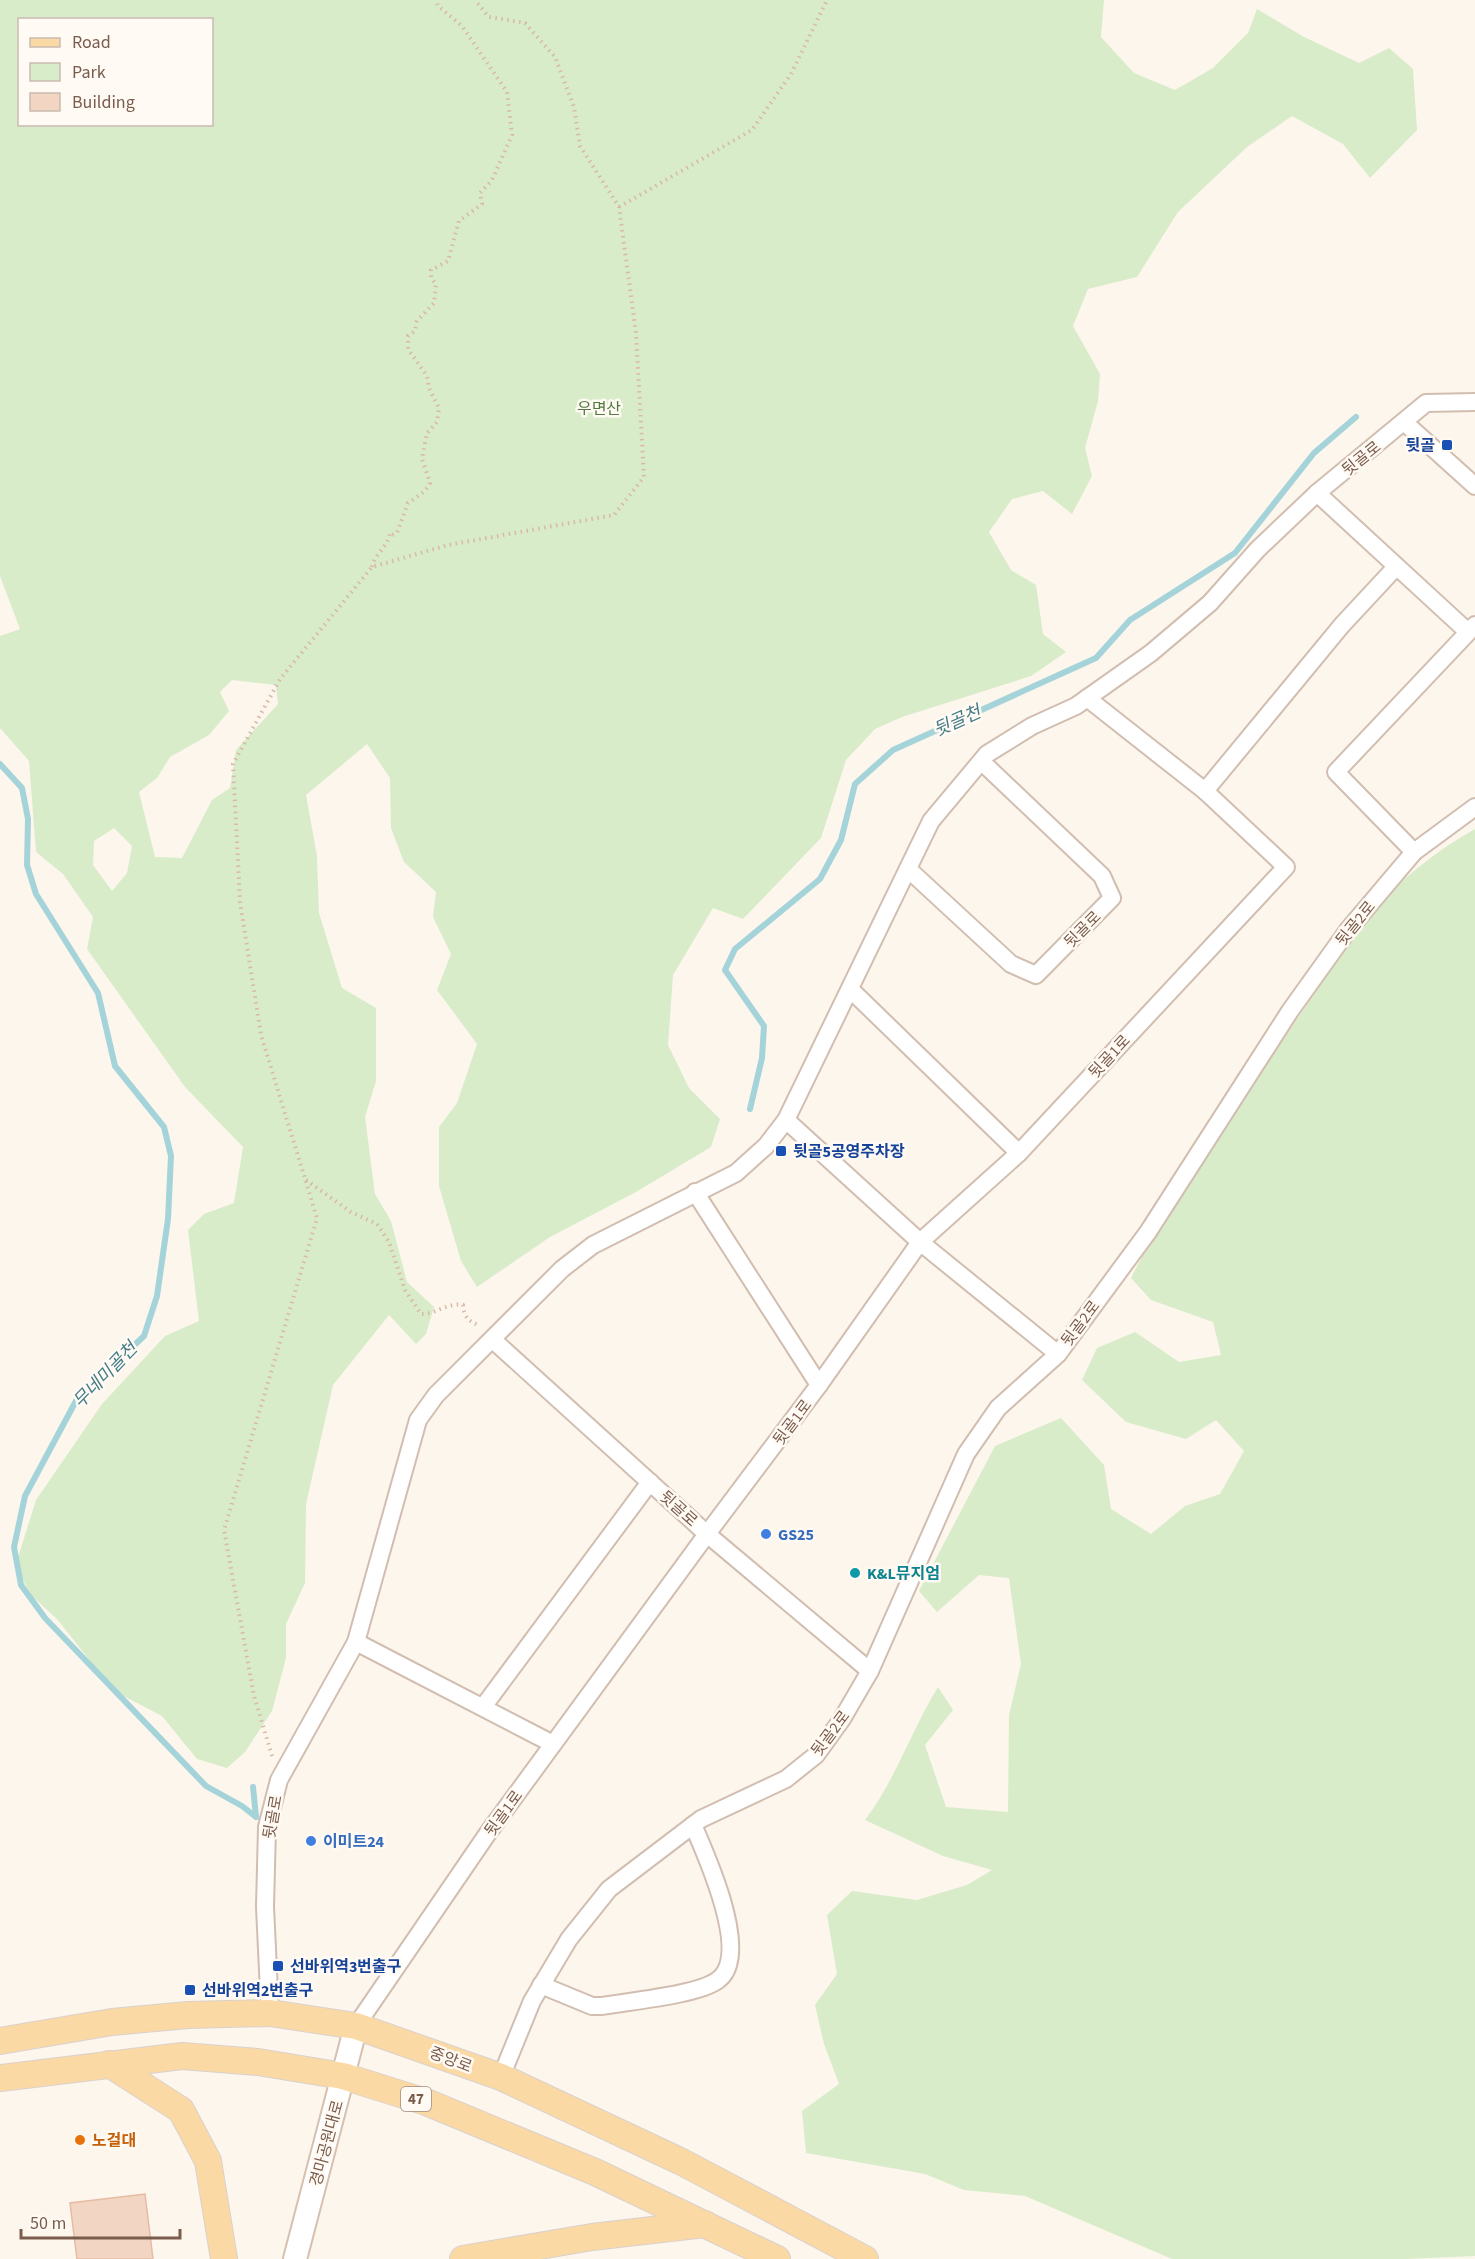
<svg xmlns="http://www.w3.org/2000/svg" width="1475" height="2259" font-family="'Source Sans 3','Noto Sans KR',sans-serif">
	<rect width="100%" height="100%" fill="#fdf6ec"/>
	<g fill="#d8ecc9" fill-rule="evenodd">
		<path d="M0 0H1104L1101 37 1134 73 1175 90 1213 68 1248 33 1257 9 1304 37 1359 63 1389 48 1413 69 1417 130 1370 178 1343 144 1292 116 1247 147 1178 212 1137 277 1088 289 1073 326 1100 374 1098 401 1085 448 1092 476 1072 514 1043 491 1012 499 989 532 1011 570 1036 585 1043 634 1066 652 1031 676 902 717 875 729 846 760 821 838 743 919 713 908 673 975 668 1045 689 1088 720 1119 711 1147 636 1192 550 1237 477 1287 461 1261 439 1186V1127L457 1103 477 1044 437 990 451 954 433 917 436 892 404 862 391 828 390 778 367 744 306 795 317 856 319 913 342 988 376 1008V1081L365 1117 375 1194 391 1221 407 1282 434 1307 426 1334 416 1344 389 1315 333 1385 306 1504 305 1583 286 1624V1658L272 1711 245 1752 227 1768 197 1759 162 1716 114 1691 57 1619 32 1596 15 1567 36 1500 102 1404 165 1336 199 1321 188 1230 204 1214 234 1203 243 1147 185 1087 87 949 93 917 63 874 36 852 29 761 0 728V636L20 629 0 576ZM20 20H212V124H20ZM232 680 276 685 278 704 236 750 230 788 212 800 182 858 155 857 139 792 157 778 170 757 209 735 229 711 220 692ZM114 828 132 846 127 873 112 891 93 865 94 841Z"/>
		<path d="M1475 829V2256L1406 2259H1172L1025 2196 964 2190 925 2174 806 2153 802 2111 839 2084 824 2044 815 2005 837 1974 827 1915 852 1891 917 1900 967 1885 992 1870 943 1856 865 1820C896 1779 911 1731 938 1687L953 1710 925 1745 946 1807 1008 1812 1009 1715 1021 1664 1009 1578 979 1575 937 1612 919 1591 995 1446 1061 1418 1104 1465 1111 1509 1151 1534 1185 1506 1220 1494 1244 1451 1216 1420 1186 1439 1126 1422 1082 1380 1097 1348 1135 1332 1179 1362 1221 1355 1213 1322 1151 1300 1131 1278 1161 1220 1367 916C1398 882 1435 851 1475 829Z"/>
	</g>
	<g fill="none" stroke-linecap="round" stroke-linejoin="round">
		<g stroke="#a5d3da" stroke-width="6">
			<path d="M0 764 22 788 28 819 27 865 36 894 98 993 115 1066 164 1127 171 1156 168 1219 157 1296 144 1336 77 1399 25 1496 14 1547 21 1585 45 1618 206 1786 242 1806 256 1817"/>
			<path d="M750 1109 762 1058 764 1026 725 970 735 949 820 879 841 840 855 784 893 750 1096 658 1130 620 1235 553 1314 453 1356 417"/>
			<path d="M253 1787 256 1817"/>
		</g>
	</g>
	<path fill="#f3d5c3" stroke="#e6bba3" stroke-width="1.5" d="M145 2194 153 2259H77L70 2203Z"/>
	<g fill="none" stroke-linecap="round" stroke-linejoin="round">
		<g stroke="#d1beb0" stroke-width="20">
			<g id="street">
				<path d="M1404 422 1475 486"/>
				<path d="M1317 493 1468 632"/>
				<path d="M1205 791 1342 625 1395 568"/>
				<path d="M1414 852 1336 772 1475 625"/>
				<path d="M908 869 1011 964 1036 975 1112 898 1102 876 982 762"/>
				<path d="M850 989 1019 1153"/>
				<path d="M786 1120 920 1242 1058 1354"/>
				<path d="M695 1192 819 1385"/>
				<path d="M493 1340 707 1534 870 1671"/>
				<path d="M356 1642 553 1744"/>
				<path d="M483 1707 650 1482"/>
				<path d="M541 1985 592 2006H602C630 2001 698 1995 718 1980 752 1955 706 1855 693 1825"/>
				<path d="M270 2013 265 1907 267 1827 279 1780 356 1642 418 1420 436 1395 562 1269 593 1245 736 1173 766 1146 786 1120 931 821 987 754 1032 726 1076 706 1151 653 1210 603 1258 549 1317 493 1426 403 1475 402"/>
				<path d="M356 2026 488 1833 707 1534 819 1385 920 1242 1019 1153 1286 867 1205 791 1087 698"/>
				<path d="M501 2077 532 2001 569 1939 609 1889 701 1819 786 1779 816 1755 842 1719 870 1671 966 1454 998 1408 1058 1354 1148 1232 1290 1011 1348 930 1414 852 1475 807"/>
			</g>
		</g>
		<g stroke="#d6c0b0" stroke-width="26">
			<path id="secondary" d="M295 2259 356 2026"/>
		</g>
		<g stroke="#dad1cd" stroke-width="28">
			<g id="primary">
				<path d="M0 2041 112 2022 188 2015 270 2013 356 2026 501 2077 682 2162 865 2259"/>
				<path d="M109 2064 181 2110 208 2161 224 2259"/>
				<path d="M0 2078 182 2056 258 2062 343 2076 426 2102 595 2172 777 2259"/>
				<path d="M463 2259 592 2237 705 2224"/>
			</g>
		</g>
		<g stroke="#d9b8a5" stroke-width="4" stroke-dasharray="1.5 4.5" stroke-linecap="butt">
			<path d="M619 207 752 130 791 74 827 0"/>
			<path d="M372 567C375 553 388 547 390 533L392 535 397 533 408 503 425 491 430 483 422 459 427 433 437 422 439 408 429 388 427 376 408 349V336L415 331 417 321 434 303 436 284 431 278V270L448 261 459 221 482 204 480 193 492 180 512 135 507 92 462 26 438 6 436 0"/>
			<path d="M306 1180 351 1212 377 1224 389 1242 405 1290 421 1314C436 1314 449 1302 463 1305 464 1318 469 1321 480 1326"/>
			<path d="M272 1756 254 1696 224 1530 317 1218 261 1035 240 902 233 764 280 679 372 567 448 545 614 515 644 477 636 333 619 207 580 146 574 107 555 57 525 23 489 17 475 0"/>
		</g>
		<use href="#street" stroke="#fff" stroke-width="16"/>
		<use href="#secondary" stroke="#fff" stroke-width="22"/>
		<use href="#primary" stroke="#fbd9a5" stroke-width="26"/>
	</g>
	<g fill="#1a4fb4" stroke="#fffaf3" stroke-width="2">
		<rect x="1441" y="439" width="12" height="12" rx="3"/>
		<rect x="775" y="1145" width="12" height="12" rx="3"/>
		<rect x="272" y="1960" width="12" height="12" rx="3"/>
		<rect x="184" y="1984" width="12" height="12" rx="3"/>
	</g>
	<g fill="#3f7fe0" stroke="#fffaf3" stroke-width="2">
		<circle cx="766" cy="1534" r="6"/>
		<circle cx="311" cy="1841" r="6"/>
	</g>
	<circle fill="#0f9aa8" stroke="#fffaf3" stroke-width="2" cx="855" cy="1573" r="6"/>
	<circle fill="#e8710a" stroke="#fffaf3" stroke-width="2" cx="80" cy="2140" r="6"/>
	<g text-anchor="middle" stroke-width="5" stroke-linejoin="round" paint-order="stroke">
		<rect fill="#fffaf3" stroke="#a28b7f" stroke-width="1.5" x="401" y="2087" width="30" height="24" rx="4.5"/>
		<g font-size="15" font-weight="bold" fill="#7a5c4d">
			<text x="416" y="2104">47</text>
		</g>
		<g font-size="16" fill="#537a41" stroke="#fffaf3">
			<text x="599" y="414">우면산</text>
		</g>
		<g font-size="16" font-weight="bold" fill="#164399" stroke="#fffaf3" text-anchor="start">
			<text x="1435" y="451" text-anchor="end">뒷골</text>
			<text x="793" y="1157">뒷골5공영주차장</text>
			<text x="290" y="1972">선바위역3번출구</text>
			<text x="202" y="1996">선바위역2번출구</text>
		</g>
		<g font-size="16" fill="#7a5c4d" stroke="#fffaf3">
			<text transform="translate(1361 458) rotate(-39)" y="6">뒷골로</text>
			<text transform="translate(1355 923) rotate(-51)" y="6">뒷골2로</text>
			<text transform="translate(1082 929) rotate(-45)" y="6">뒷골로</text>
			<text transform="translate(1109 1056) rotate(-47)" y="6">뒷골1로</text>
			<text transform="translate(1080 1323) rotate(-53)" y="6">뒷골2로</text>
			<text transform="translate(792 1422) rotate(-53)" y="6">뒷골1로</text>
			<text transform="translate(679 1508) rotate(42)" y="6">뒷골로</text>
			<text transform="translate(830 1733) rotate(-53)" y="6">뒷골2로</text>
			<text transform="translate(503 1813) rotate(-54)" y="6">뒷골1로</text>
			<text transform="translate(272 1817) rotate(-80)" y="6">뒷골로</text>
			<text transform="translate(451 2059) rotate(21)" y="6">중앙로</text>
			<text transform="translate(326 2143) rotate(-75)" y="6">경마공원대로</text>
		</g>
		<g font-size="16" font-weight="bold" fill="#366cbe" stroke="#fffaf3" text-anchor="start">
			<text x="778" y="1540">GS25</text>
			<text x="323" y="1847">이미트24</text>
		</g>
		<g font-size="16" font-weight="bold" fill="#0d838f" stroke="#fffaf3" text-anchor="start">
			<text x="867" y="1579">K&amp;L뮤지엄</text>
		</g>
		<g font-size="16" font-weight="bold" fill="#c56008" stroke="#fffaf3" text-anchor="start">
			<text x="92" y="2146">노걸대</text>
		</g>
		<g font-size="18" font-style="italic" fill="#437c86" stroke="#fffaf3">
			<text transform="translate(957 721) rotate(-24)" y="6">뒷골천</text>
			<text transform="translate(105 1375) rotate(-46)" y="6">무네미골천</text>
		</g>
	</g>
	<rect x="18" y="18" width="195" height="108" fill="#fffaf3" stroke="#cabbb1" stroke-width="1.5"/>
	<rect x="30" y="38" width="30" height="9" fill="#fbd9a5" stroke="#cabbb1" stroke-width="1.5"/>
	<text x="72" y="48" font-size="18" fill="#7a5c4d">Road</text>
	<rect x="30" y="63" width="30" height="18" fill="#d8ecc9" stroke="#cabbb1" stroke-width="1.5"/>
	<text x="72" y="78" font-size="18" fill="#7a5c4d">Park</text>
	<rect x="30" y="93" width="30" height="18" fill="#f3d5c3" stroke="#cabbb1" stroke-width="1.5"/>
	<text x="72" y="108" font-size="18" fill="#7a5c4d">Building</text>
	<path d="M21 2229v9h159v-9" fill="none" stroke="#7a5c4d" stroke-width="3"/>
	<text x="30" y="2229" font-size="18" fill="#7a5c4d" stroke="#fffaf3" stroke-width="4.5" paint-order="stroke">50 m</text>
</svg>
